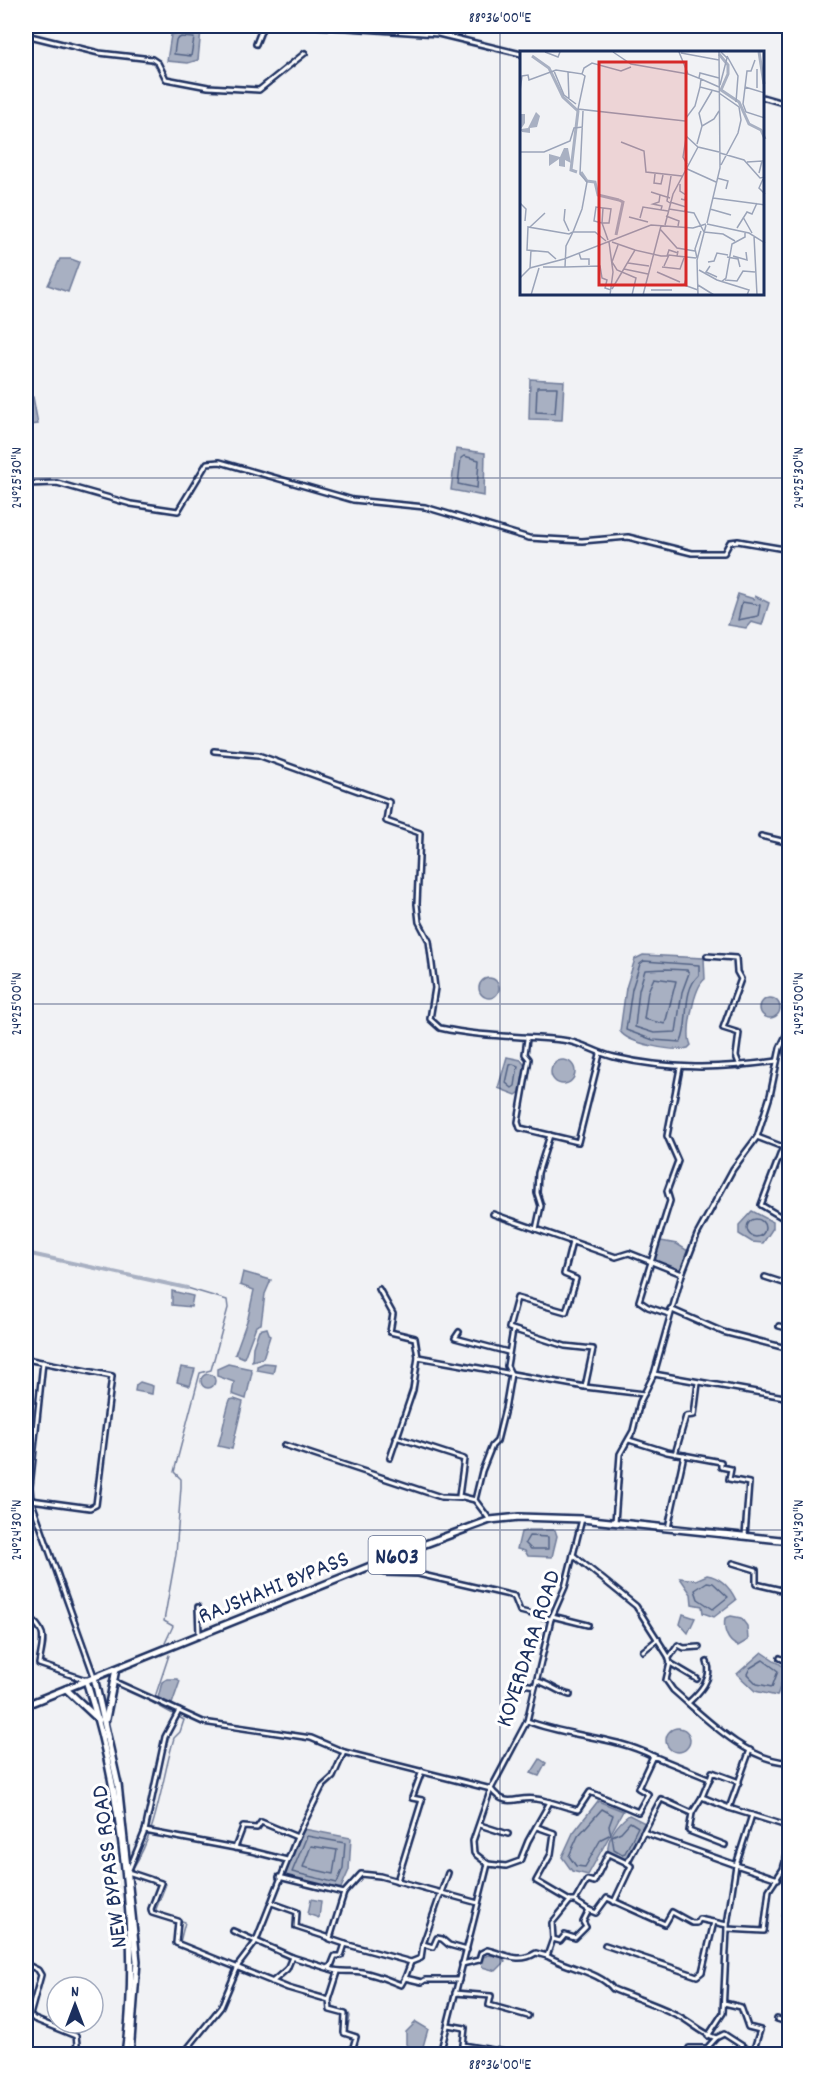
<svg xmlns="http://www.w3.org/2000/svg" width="815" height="2080" font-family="Dekko,sans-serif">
	<rect width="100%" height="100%" fill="#f1f2f5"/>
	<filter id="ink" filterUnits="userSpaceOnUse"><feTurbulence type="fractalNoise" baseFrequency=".0167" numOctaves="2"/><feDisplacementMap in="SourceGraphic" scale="12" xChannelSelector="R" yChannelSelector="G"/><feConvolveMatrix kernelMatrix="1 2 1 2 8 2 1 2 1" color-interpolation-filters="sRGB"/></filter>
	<g filter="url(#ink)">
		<g fill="#a8b0c2" stroke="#707c9a" stroke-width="1.5">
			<path d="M196 28 201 30 198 60 188 63 167 61 171 35Z"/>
			<path d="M60 259H71L79 262 68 292 48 285Z"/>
			<path d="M530 379 564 381 562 420 529 419Z"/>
			<path d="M33 397 38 424 29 425 26 419V398Z"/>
			<path d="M456 449 485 453 484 496 451 490Z"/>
			<path d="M738 594 754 599 755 596 769 603 762 625 751 622 746 628 728 625Z"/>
			<path d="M643 955 704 958 705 979C694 987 685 1033 691 1045L688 1048C674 1052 628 1044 620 1031L626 988 635 959Z"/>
			<circle cx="489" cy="988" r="10"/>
			<circle cx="770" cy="1008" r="10"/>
			<path d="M507 1057 521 1060 525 1066 520 1092 516 1095 498 1088Z"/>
			<circle cx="563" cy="1072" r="12"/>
			<path d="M752 1211 773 1222V1228L763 1243 752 1242 739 1234V1225Z"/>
			<path d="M661 1241 677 1244 688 1251 682 1268 676 1270 656 1262 655 1252Z"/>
			<path d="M243 1272 271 1280 265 1294 261 1324 256 1326 244 1358 235 1354 248 1318 254 1290 240 1285Z"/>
			<path d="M172 1291 193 1296 191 1307 172 1305Z"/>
			<path d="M267 1328 270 1336 263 1358 252 1361 253 1347 259 1330Z"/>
			<path d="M264 1363 275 1364 273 1373 257 1370V1366Z"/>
			<path d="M228 1364 251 1369 252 1372 246 1399 232 1394 234 1382 217 1376V1369Z"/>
			<path d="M181 1367 195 1369 190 1386 177 1382Z"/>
			<circle cx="208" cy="1381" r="7"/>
			<path d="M140 1382 153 1386 152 1394 135 1391 136 1385Z"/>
			<path d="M234 1399 243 1402 232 1449 218 1446C223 1431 225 1414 230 1400Z"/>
			<path d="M529 1530H555L557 1536 552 1557 528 1556 525 1551 517 1549 521 1532Z"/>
			<path d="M707 1575C720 1577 730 1588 736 1600L714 1617 703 1613 702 1606 692 1604 691 1594 680 1578 696 1580Z"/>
			<path d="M683 1614 695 1618 688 1633 680 1624Z"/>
			<path d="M731 1616 741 1618 747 1626 748 1640 738 1646C727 1642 723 1629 725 1618Z"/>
			<path d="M762 1652 784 1667V1675L777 1696 755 1691 737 1674Z"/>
			<path d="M167 1679H177L180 1681 172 1704 158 1698 162 1682Z"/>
			<circle cx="678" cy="1740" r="12"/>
			<path d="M540 1759 546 1763 539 1776 531 1773Z"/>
			<path d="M598 1801 623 1811 588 1875 572 1871 562 1857 573 1833Z"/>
			<path d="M629 1815 645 1823 625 1862 608 1852C606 1839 618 1823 629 1815Z"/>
			<path d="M304 1829 351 1838 349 1870 341 1888 336 1890 291 1879 284 1874Z"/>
			<path d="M789 1889V1932L786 1930 783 1935 780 1933C782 1918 783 1902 789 1889Z"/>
			<path d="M311 1899 321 1901 319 1918 308 1914Z"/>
			<path d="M489 1955 502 1957 505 1962 496 1971 482 1967 483 1957Z"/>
			<path d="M416 2022 428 2029 422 2050 413 2049 406 2044V2032Z"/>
		</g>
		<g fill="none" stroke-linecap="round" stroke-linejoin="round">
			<g stroke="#536386" stroke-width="1.5">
				<path d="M181 37 194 38 191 56 174 54 176 40Z"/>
				<path d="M537 387H557L555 413 536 412Z"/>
				<path d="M464 456 479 460 477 488 458 484 461 458Z"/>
				<path d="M742 602 760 605 758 616 738 620Z"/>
				<path d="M644 961 699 965V975C681 991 690 1023 681 1042L653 1040 626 1030 632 989 640 964Z"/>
				<path d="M666 969 687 970 689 973 682 992 676 1032 654 1033 635 1027 639 990 645 970Z"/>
				<path d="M654 978 676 981 665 1024 644 1019 648 991Z"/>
				<path d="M513 1064 518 1066 515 1086 512 1088 506 1083 510 1065Z"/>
				<circle cx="756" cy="1228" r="9"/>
				<path d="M529 1536 548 1537V1549H531L525 1543Z"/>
				<path d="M707 1582 713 1583 728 1597 713 1609 698 1599 695 1590Z"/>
				<path d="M763 1660 778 1671 772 1687 757 1684 747 1674 750 1668Z"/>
				<path d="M602 1809 613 1815 609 1826 611 1834 601 1839 585 1867 576 1866 569 1856 578 1836Z"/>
				<path d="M630 1822 638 1827 625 1853 622 1854 614 1849 612 1836 621 1832Z"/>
				<path d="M307 1836 345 1843 343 1868 337 1883 292 1872Z"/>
				<path d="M311 1846 337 1850 333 1874 303 1867Z"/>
			</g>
			<g stroke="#707c9a" stroke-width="1.5">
				<path d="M165 1643 173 1626 164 1621 176 1554 181 1487V1479L174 1472 200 1373 211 1370 228 1308 227 1300 187 1288"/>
				<path d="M135 1872 133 1868C158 1829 161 1782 174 1738L180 1732 184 1720 153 1703 169 1655"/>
				<path d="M158 1914 156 1909 166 1884 161 1882"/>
				<path d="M179 1920 185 1922 180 1942 290 1986 328 1996"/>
				<path d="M332 1999V2007L348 2012 350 2016 347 2031 358 2034 354 2054"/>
			</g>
			<path stroke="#a8b0c2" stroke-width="4" d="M26 1253 187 1288"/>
			<g stroke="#1b2f5e" stroke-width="8">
				<g id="minor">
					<path d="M317 26 438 34 521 54"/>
					<path d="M26 35 99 53 152 59 158 63 166 79 208 87 259 90 305 53"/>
					<path d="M256 44 263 26"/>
					<path d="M762 97 790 105"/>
					<path d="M26 484 57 483 131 504 178 511 207 463 220 462 353 500 425 507 529 538 582 541 628 537 692 553H724L730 542 738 541 790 550"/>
					<path d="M214 751 258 755 389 802 386 821 420 833 417 904 419 922 429 941 435 988 430 1019 440 1028C480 1037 522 1036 562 1040 582 1042 595 1053 614 1057 669 1070 721 1069 777 1061"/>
					<path d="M761 836 790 843"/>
					<path d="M790 871 786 885 790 907"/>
					<path d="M707 956 736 958 737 972 741 979 723 1028 739 1033 736 1056 740 1066"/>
					<path d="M527 1039 525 1054 529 1059 518 1122 520 1128 578 1142 600 1054"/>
					<path d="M757 1137 783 1147 761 1205 790 1222"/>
					<path d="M493 1214 616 1257 629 1253 682 1274"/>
					<path d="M536 1229 541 1206 537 1193 538 1173 550 1135"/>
					<path d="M572 1242 564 1274 576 1279 566 1312 517 1298 509 1328 565 1346 593 1349 585 1387"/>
					<path d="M765 1277 790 1285"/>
					<path d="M379 1289 393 1314 390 1332 415 1338 418 1357"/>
					<path d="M670 1309 723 1332 790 1349"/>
					<path d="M669 1314 648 1307 639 1301 670 1201 667 1191 678 1161 667 1136 680 1068"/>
					<path d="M779 1326 790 1329"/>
					<path d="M459 1332 455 1338 508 1352"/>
					<path d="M26 1359 112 1376 96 1505 90 1508 31 1500 94 1676"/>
					<path d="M654 1374 790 1398"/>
					<path d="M396 1437 464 1459 459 1496 475 1500"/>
					<path d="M629 1440 667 1452 721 1462V1467L731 1469 729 1479 749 1483 745 1536"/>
					<path d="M284 1445 441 1497 461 1498"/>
					<path d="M675 1454 686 1416 694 1415 698 1383"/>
					<path d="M390 1458 413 1390 418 1357 585 1387 644 1394"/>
					<path d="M785 1458H790"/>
					<path d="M26 1499 31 1500 30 1487 43 1362"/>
					<path d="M490 1520 475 1500 482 1471 492 1446 497 1441 505 1409 511 1374 507 1366 513 1330"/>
					<path d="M615 1522 620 1454 633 1431 640 1402 654 1374 682 1274 697 1235 733 1169 757 1137 770 1096 780 1048 790 1027"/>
					<path d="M668 1528 684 1455"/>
					<path d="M573 1555 636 1606 668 1656 670 1663 666 1680 673 1690C702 1715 748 1763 790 1762"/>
					<path d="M733 1563 756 1570V1584L790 1592"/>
					<path d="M375 1564 384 1573 418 1574 514 1596 520 1611 551 1619"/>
					<path d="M198 1607 199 1634"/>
					<path d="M26 1615C49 1632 43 1639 39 1664L86 1680"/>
					<path d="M552 1616 588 1625"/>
					<path d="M643 1651 658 1639"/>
					<path d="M669 1658 678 1645 684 1648 699 1647"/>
					<path d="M780 1658 790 1663"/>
					<path d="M670 1663 697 1679"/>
					<path d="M113 1681 203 1722 311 1738 344 1752"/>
					<path d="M537 1681C550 1684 557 1692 570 1695"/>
					<path d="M516 1683 535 1686"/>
					<path d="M688 1703C699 1693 714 1678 707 1662"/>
					<path d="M179 1711 165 1737 145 1831 128 1872 161 1883 151 1909 152 1913 178 1921 176 1943 288 1988 329 2000 330 2010 345 2014 344 2033 356 2037 351 2054"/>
					<path d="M527 1721C568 1737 614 1736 653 1756"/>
					<path d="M750 1750 729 1808 790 1827"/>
					<path d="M702 1797 709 1780"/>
					<path d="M692 1813 689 1831 725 1845"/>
					<path d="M752 1815 736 1865 778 1879"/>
					<path d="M480 1825 508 1834"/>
					<path d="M537 1827 554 1833 551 1854 536 1881 570 1901H575L587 1880 594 1882 608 1854 627 1863"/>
					<path d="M145 1831 251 1851 287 1860"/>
					<path d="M643 1832 736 1865 727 1925"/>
					<path d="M235 1848 243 1827 257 1828 261 1822 297 1837"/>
					<path d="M627 1863 661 1799 692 1813 702 1797 729 1808"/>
					<path d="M488 1864 506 1866 520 1861 528 1841 550 1802"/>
					<path d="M448 1873 423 1944 433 1947 437 1938 442 1939 449 1945 467 1950"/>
					<path d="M279 1877 344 1893 361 1874 380 1876 478 1903"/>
					<path d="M397 1881 422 1800 412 1798 422 1771"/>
					<path d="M614 1902 631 1866 627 1863"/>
					<path d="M272 1903 297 1912 296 1927 330 1938 344 1893"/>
					<path d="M589 1910 596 1913 607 1898 665 1924 672 1912 692 1923H697L699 1919 727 1925V1929L764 1931 769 1890 783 1869 790 1843"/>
					<path d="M233 1931 292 1957 327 1968 331 1966 335 1956H341L345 1944 411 1962 405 1978 422 1982 425 1980H459"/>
					<path d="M330 1939 345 1944"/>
					<path d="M553 1939 552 1923 570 1901"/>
					<path d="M605 1945 697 1976 702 1972 714 1922"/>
					<path d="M547 1956C567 1968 600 1972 613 1989 635 1998 658 2005 679 2016 692 2023 703 2034 716 2038L724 2034 755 2054"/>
					<path d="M411 1962 421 1958 423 1944"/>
					<path d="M26 1964 38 1970 41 1975 30 2015 34 2019 76 2036 77 2044 74 2054"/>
					<path d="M462 1964 479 1960 481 1953 487 1950C505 1954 518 1964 536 1953L547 1956 553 1939 560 1941 565 1935 575 1938 586 1927 583 1922 589 1910 575 1901"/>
					<path d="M331 1966 330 1969C340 1973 351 1970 362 1972 378 1975 388 1980 401 1985L405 1978"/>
					<path d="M272 1982 287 1969 292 1957"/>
					<path d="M455 1993 491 1996 489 2005 528 2016"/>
					<path d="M329 2000 338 1972"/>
					<path d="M724 2003 741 2007 748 2027 760 2030 753 2052"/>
					<path d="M777 2019 790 2023"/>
					<path d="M448 2025 465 2028 463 2045 516 2054"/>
					<path d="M708 2036 723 2013 727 1929"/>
					<path d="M183 2054 221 2007 239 1964 255 1943 297 1837 322 1787 333 1777 344 1752 491 1789C507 1810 517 1795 536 1799 550 1801 564 1807 578 1810L590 1792 638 1812 648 1794 638 1788 653 1756 710 1779 712 1772 739 1782"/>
					<path d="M440 2054 488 1864 474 1853 473 1841 491 1789 527 1721 551 1619 565 1587 582 1519"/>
					<path d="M687 2054 689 2048H707L716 2038"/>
				</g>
			</g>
			<g stroke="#1b2f5e" stroke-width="10">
				<g id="primary">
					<path d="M94 1677 118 1784 137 1961 130 2054"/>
					<path d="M86 1680C121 1791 141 1939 125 2054"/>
				</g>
			</g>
			<g stroke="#1b2f5e" stroke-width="10">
				<g id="trunk">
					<path d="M66 1689 99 1720"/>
					<path d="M26 1705 420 1546 490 1520 519 1517 582 1519 790 1541"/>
					<path d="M106 1719 116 1669"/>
				</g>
			</g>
			<use href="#minor" stroke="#fff" stroke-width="3"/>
			<use href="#primary" stroke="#fff" stroke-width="5"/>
			<use href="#trunk" stroke="#fff" stroke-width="5"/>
		</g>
	</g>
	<path fill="none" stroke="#1b2f5e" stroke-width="1.5" stroke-opacity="0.45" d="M500 26V2054M26 478H790M26 1004H790M26 1530H790"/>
	<g text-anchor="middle" stroke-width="6" stroke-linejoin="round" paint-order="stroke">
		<rect fill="#fff" stroke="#5f6d8e" stroke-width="1.5" x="368.5" y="1536" width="57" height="38" rx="4.5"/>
		<g font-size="22" font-weight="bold" fill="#1b2f5e">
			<text x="397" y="1563">N603</text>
		</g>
		<g font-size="24" fill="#1b2f5e" stroke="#fff">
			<text transform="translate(273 1586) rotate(-22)" y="8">RAJSHAHI BYPASS</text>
			<text transform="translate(527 1648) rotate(-72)" y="8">KOYERDARA ROAD</text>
			<text transform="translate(108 1867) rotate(-97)" y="8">NEW BYPASS ROAD</text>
		</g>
	</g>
	<g transform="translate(520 51)">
		<rect width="244" height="244" fill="#f1f2f5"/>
		<path d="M16 61 20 65 17 76 10 77V82L2 81 0 78 1 63H5V72L1 78 8 77ZM44 97H48L51 112 45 109V116L39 115V108L29 115V103L40 106Z" fill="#a8b0c2"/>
		<path fill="none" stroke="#a8b0c2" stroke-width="3" d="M239 1 244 33M199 3 208 14V23L201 39 219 51 229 73 241 79 245 88M12 5 29 17 43 46 58 60 51 119 57 121M61 121 67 130 75 131 78 144 99 149M96 184 103 151 99 149"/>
		<path fill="none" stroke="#9ba4b9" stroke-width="1.5" d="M25 1 38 6 40 1M93 1 111 13 168 23M159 1 168 23 181 28 180 36 199 41M161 2 199 9M207 5 218 25 216 51M235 9 231 20H227L223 53 226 61 245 67M237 18V37M34 20 44 44 56 53M48 21 49 49M62 23 65 25 58 58 165 70M179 27 180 22 199 27M181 28 199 36M200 34 207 7 201 1M180 36 175 55 166 67V85L178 96 199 101M225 36 245 42M0 40 2 25 8 24 9 29 36 19 62 23 64 17 72 12 101 20 111 16M199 42 219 56 221 69 218 82 201 114M63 60 60 123 67 131 62 158 53 181H75L86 190M182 75 179 62 192 40M166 87 163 106 167 113M101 91 124 100 126 121 162 125M177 93 182 75 194 68 199 60M0 101H24L50 90 54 77 63 76M200 102 224 109 240 127 245 126M227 111 242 110 239 122M165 117 196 131M135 123 134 132 141 133 143 124M197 127 208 130 206 138M243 128 239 137 245 143M160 133V140L166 144 165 149 161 148M131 141 150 147M140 144 139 151 133 153 142 155 141 159M193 147 245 154M150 151 166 156 165 161M0 152 6 158 5 170M150 152 147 150 151 125M83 157 82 172 74 170 76 156 83 157 91 158 89 172H82L88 189M45 158 44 169 49 180M149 158 174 162 184 181M190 158 211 164M146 165 159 170 158 175M109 166 128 171M223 166 232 182M120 167 123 156 148 160M187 172 200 117 199 1M187 173 229 182 245 192M145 174 153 143 178 96M10 176 25 162M217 177 227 161 232 163 237 152M140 178 157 197 175 200M53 181 46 195 45 216 80 215 82 227 87 229 85 237 91 239M184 181 203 183 215 190M234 185 237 244M89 191 93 221 90 244M92 191 115 199M98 194 92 211 97 219 116 227 112 244M158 200 157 205 176 207M59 202 61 208H69V214M213 205 227 209 226 201M207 206 218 208 220 216M177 207 175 198 181 180M36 208 28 201 7 199 8 176 49 183 53 181M188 211 194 210 197 202 208 204M108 212 129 215M144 215 149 204 157 205M190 215 186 221 197 226M23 216H45M142 216 160 218 164 207M10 217 11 199M104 218 128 223M179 219 197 229 229 239 227 244M137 221 160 231M0 227 10 217 44 208 131 174 173 177 186 173M166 228 164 234 178 239M205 229 217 230 223 220 235 221M201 231 206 227 212 193 225 186V181M178 234 194 244M92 238 115 199 141 205H147L149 199 158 202M131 239H152M11 244 19 217M123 244 141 175M178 244 177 209 186 174"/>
		<path fill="#d62828" fill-opacity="0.15" stroke="#d62828" stroke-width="3" d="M79 11H166V234H79Z"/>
		<rect width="244" height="244" fill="none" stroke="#1b2f5e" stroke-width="3"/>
	</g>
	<rect width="815" height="2080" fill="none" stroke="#fff" stroke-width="66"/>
	<g transform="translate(75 2005)"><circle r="28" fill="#ffffff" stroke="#a4acbf" stroke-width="1.5"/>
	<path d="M0-4.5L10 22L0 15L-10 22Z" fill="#1b2f5e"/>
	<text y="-9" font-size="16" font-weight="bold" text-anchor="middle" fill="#1b2f5e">N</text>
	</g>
	<rect x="33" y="33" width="749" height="2014" fill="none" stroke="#1b2f5e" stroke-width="2"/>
	<g font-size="15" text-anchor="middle" fill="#1b2f5e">
		<text x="500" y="22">88°36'00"E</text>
		<text transform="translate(16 478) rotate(-90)" y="5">24°25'30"N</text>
		<text transform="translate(798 478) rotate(-90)" y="5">24°25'30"N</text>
		<text transform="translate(16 1004) rotate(-90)" y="5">24°25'00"N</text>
		<text transform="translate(798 1004) rotate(-90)" y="5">24°25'00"N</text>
		<text transform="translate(16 1530) rotate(-90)" y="5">24°24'30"N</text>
		<text transform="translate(798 1530) rotate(-90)" y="5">24°24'30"N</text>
		<text x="500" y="2069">88°36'00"E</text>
	</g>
</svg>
